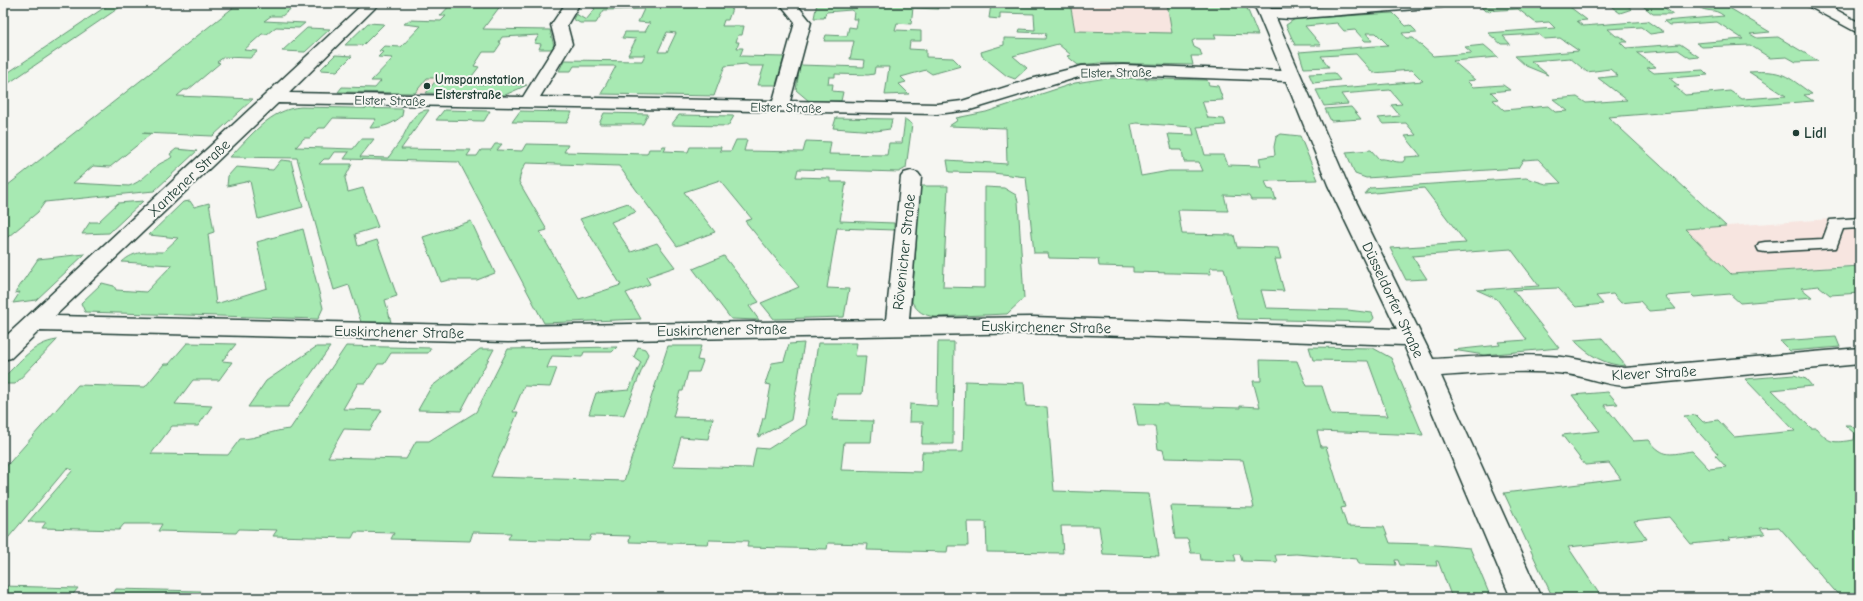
<svg xmlns="http://www.w3.org/2000/svg" width="1863" height="601" font-family="'Comic Neue',sans-serif">
	<rect width="100%" height="100%" fill="#f6f6f2"/>
	<filter id="ink" filterUnits="userSpaceOnUse"><feTurbulence type="fractalNoise" baseFrequency=".025" numOctaves="2"/><feDisplacementMap in="SourceGraphic" scale="8" xChannelSelector="R" yChannelSelector="G"/><feConvolveMatrix kernelMatrix="1 2 1 2 8 2 1 2 1" color-interpolation-filters="sRGB"/></filter>
	<g filter="url(#ink)">
		<g fill="#f7e5e0">
			<path d="M1070 3H1206V4L1168 12 1173 33 1074 32Z"/>
			<path d="M427 78H438L426 93H415Z"/>
			<path d="M1860 217V265L1731 274 1684 229Z"/>
		</g>
		<g fill="#a7e9b2" stroke="#639373" fill-rule="evenodd">
			<path d="M111 3H126L3 87V76Z"/>
			<path d="M239 3H298L282 16H271L264 21 305 23 299 28 276 27 267 34H262L244 50 258 51 250 58 224 57 217 62 220 63 188 90H184L177 96 253 99 213 136 142 133 151 134 110 167 93 166 73 183 129 186C141 182 148 173 158 165 162 162 167 161 172 157L170 154 176 149 197 151 154 191 45 202 38 212 3 241V189Z"/>
			<path d="M452 3H500L501 5 483 29 550 30 554 46 552 49H539L541 44 534 43 539 35 502 37 499 42 501 43 495 52H483L474 66 479 67 466 84 527 85 505 95 426 93 438 78H427L415 93 338 92 342 87 375 88 381 81H371L393 58 378 57 383 52 379 51 384 46 401 47 421 26 404 24 409 20 441 21 446 16H440Z"/>
			<path d="M586 3H734L728 20H724L722 26H744L742 35H738L736 42H739L737 48H743L740 56 784 57 776 85H758L764 66H749L746 64 725 66 714 96 601 94 616 66H574L571 71H559L564 60 642 61 645 55H628L636 39 622 38 625 32H645L650 23 638 22 644 9 604 10 596 23H580L573 19 576 14 586 20 595 9ZM667 32 676 33 667 52H658Z"/>
			<path d="M817 3H958L957 4 937 5 938 9 913 8 911 24 897 23 895 30 921 31V41H910L909 49 926 50V57L953 58 961 66 932 74 926 70 901 77 906 82 899 84 909 94 885 95 889 67H875L874 74 868 75 835 74V77H829L828 84H833L832 91 843 92 841 101H809L796 90 800 65 864 67 865 60 850 59 854 41H824L826 35 847 36 849 27 856 28 858 19H853L854 12 851 10 826 12 824 18H814Z"/>
			<path d="M1043 3H1070L1075 31 1172 33 1167 3H1233L1247 8 1258 35 1214 34 1216 39H1196L1192 41 1194 47 1200 50 1202 56H1191L1193 65 1100 63 1078 65 1067 56 1071 55 1058 44 1013 56 1027 68 1015 79 1007 76 982 56 981 52 1004 45V38L1045 39 1046 33 1019 32 1020 29 1035 30 1034 14 1000 13V19L989 18 991 5 1043 6Z"/>
			<path d="M1535 3H1623L1632 9 1620 13 1608 4 1570 7 1587 20 1577 21 1583 26 1648 21 1664 32 1650 34 1641 27 1608 29 1616 36H1620L1628 42H1620L1626 48 1680 44 1699 57 1690 58 1678 50 1637 53 1656 67 1647 68 1654 73 1703 70 1708 75 1669 78 1679 86H1674L1685 95 1730 91 1742 99 1786 96 1749 72C1784 70 1785 75 1812 94L1804 95 1813 101 1608 117 1726 226 1685 229 1731 274 1860 266V293L1830 295 1819 286 1801 288 1812 297 1740 303 1730 294 1694 297 1691 294 1665 296 1676 309 1649 311 1640 301 1621 303 1613 294 1596 296 1603 304 1576 307 1558 288 1513 290 1559 348 1484 355 1453 350 1500 345 1498 342 1527 340 1497 299 1477 290 1539 286 1511 249 1412 256 1427 279 1406 280 1390 248 1466 243 1424 188 1365 194 1370 188 1526 178 1546 184 1561 183 1538 159 1523 160 1518 168 1366 178 1355 174 1346 152 1371 150 1379 159C1388 158 1394 163 1403 162L1405 159 1404 157 1421 156 1405 136 1416 135 1406 123 1383 124 1378 118 1400 116 1391 105 1402 104 1390 90 1341 94 1348 104 1324 106 1316 90 1423 81 1412 70 1373 73 1356 54 1321 56 1329 67 1304 68 1299 52 1388 45 1376 33H1366L1372 41H1365L1355 30 1344 31 1337 23 1305 26 1321 45H1295L1286 25 1295 19 1393 13 1406 26 1410 25 1417 32 1402 33 1406 38H1413L1433 56 1472 53 1465 47 1484 45 1498 57 1453 61 1475 80 1467 81 1473 87 1503 85 1510 90 1491 92 1498 99 1493 100 1504 110 1548 106 1555 112 1568 111 1553 99 1577 97 1586 103 1627 100 1598 78 1618 76 1610 69 1587 72 1570 58 1531 61 1548 75 1526 66 1515 56 1579 51 1560 38 1544 39 1538 34 1503 36 1510 44H1501L1488 33 1555 28 1549 22 1536 23 1518 9 1485 11 1481 7Z"/>
			<path d="M1639 3H1658L1673 14H1653Z"/>
			<path d="M1696 3H1721L1770 32 1750 34 1757 38 1778 37 1818 61 1796 62 1787 57 1770 58 1750 45 1702 47 1696 43 1743 39 1717 22 1669 25 1664 21 1724 16C1713 7 1709 14 1697 6L1699 5Z"/>
			<path d="M368 23 384 24 363 45H345Z"/>
			<path d="M307 28 330 29 305 52 282 51Z"/>
			<path d="M335 55 352 56 337 71 320 70Z"/>
			<path d="M1334 73 1340 80 1313 83 1309 74Z"/>
			<path d="M1107 78 1207 80 1209 85 1218 86 1223 100 1202 101 1208 118 1224 119 1226 125 1197 127 1205 155H1224L1228 165 1261 166 1259 158 1275 155 1274 147 1276 137 1281 134 1300 136 1318 180 1265 181 1268 189 1273 190 1276 200H1251L1249 196 1224 195 1228 211 1178 210 1182 234 1234 235 1237 247 1278 248 1281 259H1275L1284 291 1261 290 1266 308 1348 310 1372 313 1374 318 1371 322 1238 319 1224 268H1210L1211 274 1133 272V267L1099 266 1098 259 1049 258 1048 253H1034L1026 177 993 173 949 172 947 160 1007 164 1006 128 949 126 958 120 956 118 986 112 1075 83ZM1137 123 1192 127 1194 135 1168 134 1172 150H1182L1184 162H1199L1203 171H1169L1141 176 1131 124Z"/>
			<path d="M301 107 403 109 402 116C393 124 382 128 370 128L376 119 333 118 325 128H319L310 138H304L296 147 353 149 361 139H374L360 157 388 158C392 152 397 146 401 140 408 129 413 109 429 110L401 149 471 150 467 156H477L481 150H491L495 144H502L497 150 522 151 526 144 568 145 564 152 647 154 649 149H661L663 146H666L664 151 688 152 690 147H721L720 151H731L736 140H747L744 151 803 152 806 141 831 142 829 154 887 155 889 143H902L905 119 912 124 906 168 899 172 798 169 796 177 830 178V182H846L840 221 894 223V230L837 228 827 288 849 289 844 317 774 319 761 303 799 287 745 221 752 219 720 180 684 192 715 232 677 246 619 166 526 163 521 172 519 182 547 230 540 232 579 299 621 285 580 219 628 203 636 212 611 222 631 252 657 243 675 267 646 277 650 284 626 293 641 319 544 323 459 162 344 159 349 152H334L329 159H324L319 164H352L345 178 348 192 363 188 378 227 355 234 358 246 377 240 397 296 385 300 391 322H361L349 285 334 290 297 158 230 157C250 137 270 109 301 107Z"/>
			<path d="M1351 107 1361 119 1331 121 1325 109Z"/>
			<path d="M444 110 490 111 484 121 436 120Z"/>
			<path d="M520 111 572 112 567 123 512 122Z"/>
			<path d="M604 113 648 114 643 124H599Z"/>
			<path d="M679 115 734 116 728 126 671 125Z"/>
			<path d="M836 118 892 119 890 129 876 131 833 128Z"/>
			<path d="M281 160 291 161 303 207 258 219 250 181 227 186 228 176 236 167 273 170Z"/>
			<path d="M920 186H948L943 287 985 288V187L1004 188 1016 195 1018 201 1024 298 1007 314 935 317C923 315 918 312 912 302Z"/>
			<path d="M143 201 109 233 82 234 90 222H98L118 203Z"/>
			<path d="M190 201 194 207 209 203 214 232 208 234 216 304 267 288 257 242 303 229 323 308 318 319 85 312 81 303 102 283 114 286 116 290 146 292 172 265 122 262C135 250 147 252 163 252L178 238 149 235 183 202Z"/>
			<path d="M471 221 495 273 477 280H449L441 282 423 237Z"/>
			<path d="M85 254 36 300 13 303 20 292 15 293 38 259Z"/>
			<path d="M724 256 759 302 749 306 759 320 731 319 693 269Z"/>
			<path d="M1836 337 1840 347 1790 351 1780 341Z"/>
			<path d="M1602 338 1626 366C1605 365 1588 355 1574 340Z"/>
			<path d="M57 340 15 384H3V378C20 362 33 343 57 340Z"/>
			<path d="M938 342H954L953 444H922L923 422H909L910 404 937 406Z"/>
			<path d="M187 343 236 344 222 361 232 362 219 380H193L175 404 212 406 198 426H172L151 454 228 455 240 439C257 439 273 430 290 429L346 346 431 348 428 353H391L384 364H378L366 383H358L343 409 382 410 370 430 344 429 328 457 406 459 416 441H429L476 412 508 349 617 347 612 352H584L582 357 552 356 547 368H557L550 387 524 386 513 412H518L491 477 624 481 668 346H701L697 360 703 361 699 372H688L683 391H680L673 417 713 418 708 439 681 437 673 466 752 468 756 448 768 449 806 425 818 343H857L855 356H866L862 394H837L832 420 873 421 871 442H844L841 470 921 472 922 452H963L965 381 1024 383 1026 406 1047 407 1054 491 1149 494 1159 556 1103 554 1099 526H1061L1063 553 987 552 986 522H967L968 546H948L947 552 867 550 868 544 828 543 827 549 747 547 748 541 709 540 708 544 629 542 630 536 591 535 589 541 508 539 511 533 473 532 470 541 391 539 394 533 355 532 352 538 273 536 277 530 239 529 236 533 158 531 162 524H124L119 530 42 528 46 522H28L73 470 67 468 3 544V470L78 385 145 387 164 364H169Z"/>
			<path d="M804 343 791 420 758 437 763 418H765L771 385 765 384 772 363 784 361 789 344Z"/>
			<path d="M316 347H330L288 407H248L266 381Z"/>
			<path d="M638 347 645 349 648 354 624 415 589 414 596 393 629 390 641 362 634 357Z"/>
			<path d="M1309 347 1373 348 1391 358 1423 435 1317 431 1321 447H1326L1345 507 1341 508 1347 526 1384 527 1390 543 1425 544 1470 548 1491 598H1452L1438 561H1436L1437 566 1400 565 1398 560H1395L1396 565 1359 564 1357 559 1296 554 1275 555 1277 562 1242 561 1240 554H1234L1236 561 1201 560 1200 553H1191L1188 539H1175L1171 506 1254 508 1243 460 1165 458 1163 450 1158 449 1155 426H1138L1134 403 1167 404 1168 406 1240 408V406L1260 407 1253 381H1261L1260 360 1297 361 1307 386H1322L1331 414 1388 416 1368 361 1313 360Z"/>
			<path d="M480 349H494L461 411 418 410 431 387Z"/>
			<path d="M1794 375 1806 379 1812 386 1772 390 1811 428H1816C1830 444 1832 443 1854 440L1855 434 1845 425H1851L1857 431H1860V598H1841L1779 527 1760 528 1765 534 1728 538 1730 540 1691 544 1669 517 1634 521 1647 539 1568 547 1602 598H1553L1504 493 1621 479 1609 463 1585 465 1562 435 1600 431 1572 395 1608 392 1618 404 1604 405 1633 441 1649 440C1664 459 1671 454 1692 451L1709 469 1726 467 1715 455 1718 454 1684 416 1696 415 1703 422 1718 420 1734 437 1795 431 1745 379Z"/>
			<path d="M3 586 78 588 70 598H3Z"/>
			<path d="M116 589 201 591 196 598H110Z"/>
			<path d="M236 595 322 597 235 598Z"/>
		</g>
		<g fill="none" stroke-linecap="round" stroke-linejoin="round">
			<g stroke="#1f3d34" stroke-width="3">
				<path id="lane" d="M1860 218V228L1843 229 1836 248 1765 252 1759 251 1757 247 1759 243 1765 242 1823 239 1830 220Z"/>
			</g>
			<g stroke="#1f3d34" stroke-width="3">
				<path id="street" d="M364 3H380L289 93 523 97 556 44 551 25 566 3H580L567 25 572 44 540 97 773 101 795 22 782 6 784 3H798V6L811 22 790 101 937 104 962 101 1031 79 1082 66 1123 65 1282 71 1258 13 1253 3H1267L1271 9H1290L1379 3H1448L1446 6 1441 7 1290 19 1276 18 1348 185 1433 359C1476 357 1519 353 1562 357 1583 359 1603 367 1625 368L1860 348V364L1625 386C1605 385 1587 377 1567 374 1526 369 1483 373 1441 376L1541 598H1511L1404 345 1032 333 508 342 39 331 11 358 3 360V339ZM1123 75 1286 81 1328 185 1397 329 1032 317 909 319 921 177 918 173 911 171 904 173 901 177 886 320 508 326 55 316 278 103 937 114 970 110 1082 76Z"/>
			</g>
			<g stroke="#1f3d34" stroke-width="3">
				<path id="secondary" d="M1806 3H1824L1860 23V34L1808 6Z"/>
			</g>
			<use href="#lane" fill="#f6f6f2" fill-rule="evenodd"/>
			<use href="#street" fill="#f6f6f2" fill-rule="evenodd"/>
			<use href="#secondary" fill="#f6f6f2" fill-rule="evenodd"/>
		</g>
	</g>
	<g fill="#1f3d34" stroke="#f6f6f2" stroke-width="1.5">
		<circle cx="427" cy="86" r="4"/>
		<circle cx="1796" cy="133" r="4"/>
	</g>
	<g text-anchor="middle" stroke-width="4" stroke-linejoin="round" paint-order="stroke">
		<g font-size="13" fill="#1f3d34" stroke="#f6f6f2">
			<text transform="translate(1116 72) rotate(-1)" y="5">Elster Straße</text>
			<text transform="translate(390 100) rotate(1)" y="5">Elster Straße</text>
			<text transform="translate(786 107) rotate(1)" y="5">Elster Straße</text>
		</g>
		<g font-size="13" font-weight="bold" fill="#1f3d34" stroke="#f6f6f2" text-anchor="start">
			<text x="435" y="84">Umspannstation<tspan x="435" dy="15">Elsterstraße</tspan></text>
		</g>
		<g font-size="15" font-weight="bold" fill="#1f3d34" stroke="#f6f6f2" text-anchor="start">
			<text x="1804" y="138">Lidl</text>
		</g>
		<g font-size="15" fill="#1f3d34" stroke="#f6f6f2">
			<text transform="translate(189 178) rotate(-43)" y="5">Xantener Straße</text>
			<text transform="translate(904 252) rotate(-84)" y="5">Rövenicher Straße</text>
			<text transform="translate(1393 300) rotate(65)" y="5">Düsseldorfer Straße</text>
			<text transform="translate(1046 327) rotate(1)" y="5">Euskirchener Straße</text>
			<text transform="translate(722 330) rotate(-1)" y="5">Euskirchener Straße</text>
			<text transform="translate(399 332) rotate(1)" y="5">Euskirchener Straße</text>
			<text transform="translate(1654 373) rotate(-3)" y="5">Klever Straße</text>
		</g>
	</g>
	<rect width="1863" height="601" fill="none" stroke="#f6f6f2" stroke-width="16"/>
	<rect x="8" y="8" width="1847" height="585" fill="none" stroke="#1f3d34" stroke-width="1.5" filter="url(#ink)"/>
</svg>
